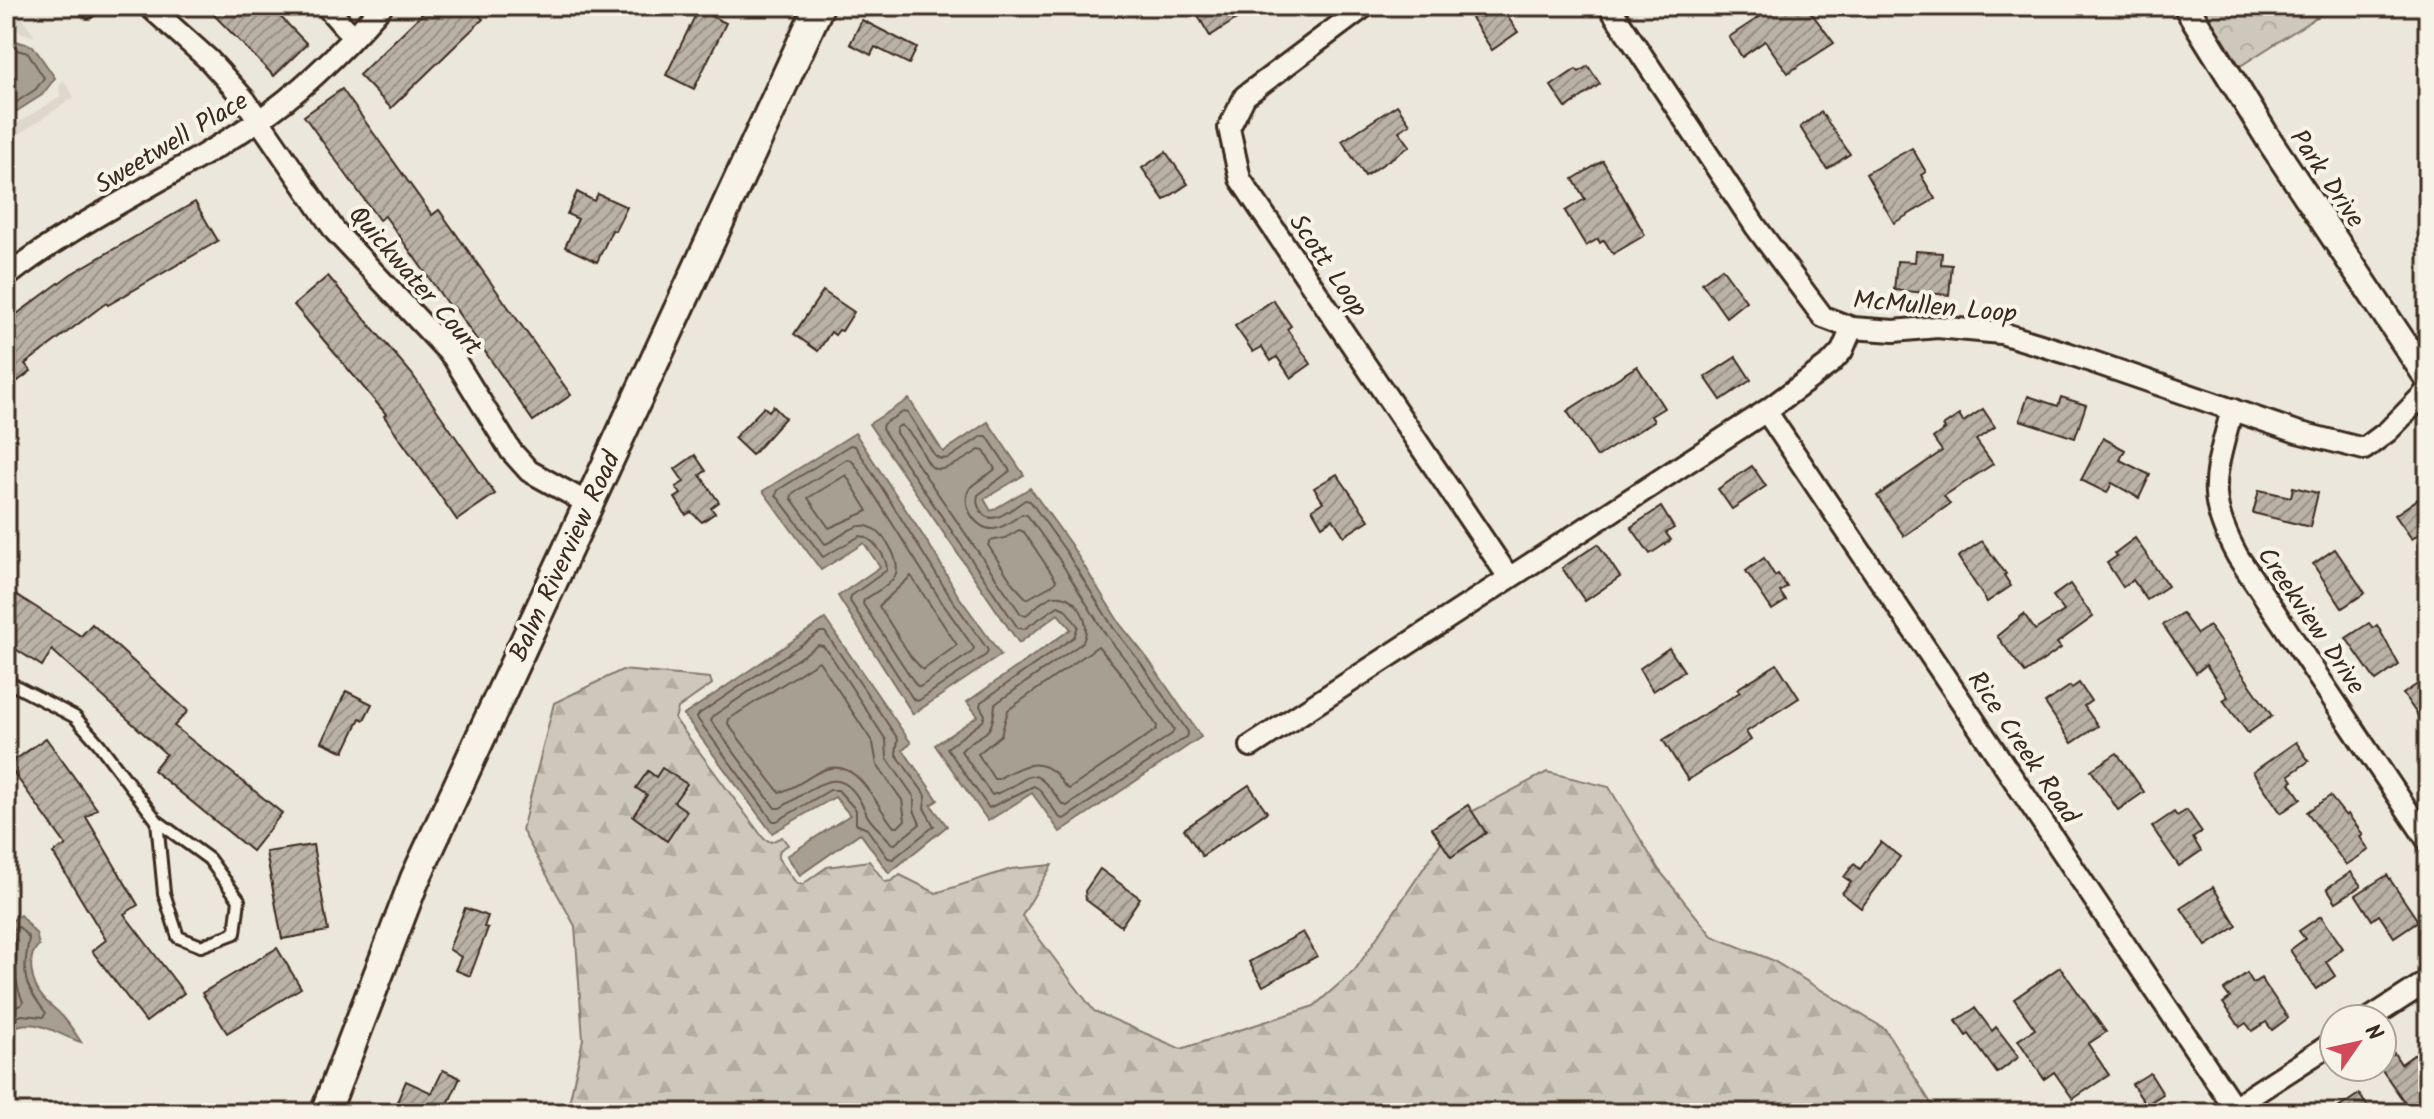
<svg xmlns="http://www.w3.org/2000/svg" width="2434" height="1119" font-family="Kalam,sans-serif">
	<defs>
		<pattern id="forest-firs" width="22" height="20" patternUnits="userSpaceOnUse" patternTransform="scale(2)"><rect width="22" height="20" fill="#cec8bc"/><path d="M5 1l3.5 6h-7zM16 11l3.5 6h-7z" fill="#b2aca1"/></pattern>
		<pattern id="park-crowns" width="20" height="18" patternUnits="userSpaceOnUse" patternTransform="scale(2)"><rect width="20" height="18" fill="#cec8bc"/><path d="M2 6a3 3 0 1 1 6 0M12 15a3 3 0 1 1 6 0" fill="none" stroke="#b2aca1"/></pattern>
		<pattern id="building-hatch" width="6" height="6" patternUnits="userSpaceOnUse" patternTransform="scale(2)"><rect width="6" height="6" fill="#bab2a7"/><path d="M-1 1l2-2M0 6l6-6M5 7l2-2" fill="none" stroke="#989187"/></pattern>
	</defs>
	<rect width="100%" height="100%" fill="#ece7dc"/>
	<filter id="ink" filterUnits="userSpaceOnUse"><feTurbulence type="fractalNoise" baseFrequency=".0125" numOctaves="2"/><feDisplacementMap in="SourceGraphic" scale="16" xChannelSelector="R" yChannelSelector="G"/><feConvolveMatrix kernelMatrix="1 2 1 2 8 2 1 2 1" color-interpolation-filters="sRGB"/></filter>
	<g filter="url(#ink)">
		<g fill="#ddd7cc">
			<path d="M6 6H15L35 37 20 32 6 15Z"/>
			<path d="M63 80 74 97 6 143V130L60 97 59 87Z"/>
		</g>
		<path fill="url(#forest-firs)" stroke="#84796d" stroke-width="2" d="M622 670 710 678 712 684 678 708 675 719 764 839 771 842 782 837 788 845 780 850 778 858 797 884H803L827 867 869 861 885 882 891 881 900 875 936 893 1011 869 1052 865 1022 916 1094 1011 1181 1049 1314 1006 1355 970 1456 820 1547 772 1609 787 1659 870 1712 936 1772 960 1885 1029 1937 1113H567L583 1039 575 926 522 830 554 703Z"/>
		<path fill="url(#park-crowns)" stroke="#84796d" stroke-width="2" d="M2198 6H2334L2237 68Z"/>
		<g fill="#a89f93" stroke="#7c7064" stroke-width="2">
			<path d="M9 39 33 46 55 78 42 95 6 118V41Z"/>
			<path d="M909 399 943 452 988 422 1024 475 984 499 991 511 1030 488 1071 545 1120 624 1148 659 1201 737 1060 832 1032 793 988 821 935 745 978 716 967 702 1071 629 1058 614 1019 643 869 424Z"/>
			<path d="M855 433 935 554 957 594 1001 655 913 714 838 596 880 567 864 543 821 570 763 491Z"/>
			<path d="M825 619 911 743 903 750 938 800 931 805 947 826 889 873 860 833 800 875 787 856 850 815 835 797 772 833 684 715Z"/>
			<path d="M20 915 36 934 39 945C25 957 32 985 43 998 49 1005 56 1009 62 1016 69 1023 75 1033 81 1042 52 1033 38 1015 6 1030V925Z"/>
		</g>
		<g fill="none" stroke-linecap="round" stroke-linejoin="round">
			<g stroke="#67594d" stroke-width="2">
				<path d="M6 47 28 53 44 78 36 89 6 109"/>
				<path d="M903 412 908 413 935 456 941 459 949 458 982 436H987L1010 471 978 495C976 503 978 507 983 514 994 526 1014 507 1025 500L1030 501 1065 550 1114 629 1141 663 1188 732 1186 737 1064 819 1060 818 1039 789 1034 786 989 808 947 748 983 721 985 715 980 706 981 702 1074 637 1078 626 1065 609 1058 606 1024 629 1018 628 882 429 883 424Z"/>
				<path d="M901 425C938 455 915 493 979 450L984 451 995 469C988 476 977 480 970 488 959 503 976 531 994 529 1004 528 1014 519 1022 514L1027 515 1057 556 1106 635 1133 669 1174 729 1172 734 1067 806 1062 804C1027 754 1032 784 992 795L961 751C983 728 992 742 995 704L1082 643C1094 626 1077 592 1054 596 1044 598 1034 609 1026 615L1021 614 896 433V428Z"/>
				<path d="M850 445 855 446 865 461 951 598 988 650 986 655 918 701 913 699 850 601 851 596 887 570C887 557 873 537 860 536L823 557 776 495 778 490Z"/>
				<path d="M847 459 851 460 856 466 943 604 974 648 972 652 920 687 916 685 863 604 864 600C874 593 889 586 895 576 903 561 882 528 866 526 851 524 838 540 825 544L791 498 793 493Z"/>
				<path d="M846 475 868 511 829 528 808 498Z"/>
				<path d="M1019 530 1024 532 1056 580 1054 584 1027 599 1013 584 988 545 990 541 1005 538Z"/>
				<path d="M911 576 957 645 923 670 911 657 879 606Z"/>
				<path d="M820 632H825L898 739 896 754 926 796 924 808 934 826 893 859 888 858 867 829 856 824V810L838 790H830L777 821H773L697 718 699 714Z"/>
				<path d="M818 645 823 646 829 653 886 740 887 758 914 797V810L920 824 895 844 891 843C885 834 871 824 867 815 843 757 820 785 780 808H775L711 721 713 716Z"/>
				<path d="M1098 646 1123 676 1157 726 1156 730 1069 789C1063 786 1062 781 1057 775 1038 755 1017 768 998 779H994L978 754 1001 735 1008 710Z"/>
				<path d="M819 661 873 743 877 765 902 800 905 820 898 827H894C875 805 857 752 819 772 806 778 793 790 779 792L728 724 729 719Z"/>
				<path d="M6 931 19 927 29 938C23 977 21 981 46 1013L43 1017 22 1015 6 1021"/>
				<path d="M6 941 14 940 17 943C14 966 14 981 23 1002L21 1005 6 1010"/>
			</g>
		</g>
		<g fill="url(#building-hatch)" stroke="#3b2a1e" stroke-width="2">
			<path d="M205 6H270L307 44 274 76Z"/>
			<path d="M430 6H470L483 19 391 108 359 75Z"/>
			<path d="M1192 6H1231L1238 18 1210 36Z"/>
			<path d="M1486 6H1522L1507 16 1518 32 1492 50 1470 16Z"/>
			<path d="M1776 6H1806L1834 43 1788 73 1765 41 1742 57 1729 37Z"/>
			<path d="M698 10 726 23 694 89 666 75Z"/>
			<path d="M862 20 917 48 909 64 875 47 871 55 850 44Z"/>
			<path d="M1588 66 1600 84 1566 108 1551 86 1576 69 1579 72Z"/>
			<path d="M342 89 432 215 439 210 571 395 533 421 454 307 451 309 385 216 379 220 304 116Z"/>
			<path d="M1397 105 1410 124 1399 131 1410 146 1365 176 1342 141Z"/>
			<path d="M1821 112 1850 154 1827 169 1800 127Z"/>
			<path d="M1912 148 1926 172 1921 175 1935 199 1894 223 1866 174Z"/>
			<path d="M1166 152 1188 184 1164 200 1142 168Z"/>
			<path d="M1603 161 1645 235 1613 254 1604 240 1600 243 1598 239 1586 246 1565 211 1585 199 1573 179Z"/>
			<path d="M577 192 594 201 598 194 627 207 615 231 612 230 597 262 565 247 578 219 567 214Z"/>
			<path d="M195 202 218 241 108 305 106 303 25 364 31 371 6 390V322L71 274Z"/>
			<path d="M1916 251 1942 253 1941 264 1952 265 1949 295 1894 290 1897 261 1915 262Z"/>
			<path d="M1722 268 1746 301 1726 317 1702 283Z"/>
			<path d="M328 276 412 374 495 494 457 520 384 416 386 414 294 305Z"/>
			<path d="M823 291 854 312 842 331 839 330 835 335 831 332 818 351 794 334Z"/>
			<path d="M1273 300 1291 326 1287 329 1311 364 1291 378 1277 357 1271 361 1262 347 1253 352 1235 326Z"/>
			<path d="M1736 357 1751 380 1721 400 1705 377Z"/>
			<path d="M1637 366 1664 408 1651 416 1654 421 1597 457 1567 411Z"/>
			<path d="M2028 396 2058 406 2061 397 2086 405 2075 438 2020 420Z"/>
			<path d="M773 406 785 418 752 455 734 438 764 407 769 411Z"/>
			<path d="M1983 409 1995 427 1976 440 1993 464 1944 496 1950 504 1904 536 1877 496 1942 451 1933 438 1945 429 1943 426 1959 415 1963 422Z"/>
			<path d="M2103 438 2125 450 2120 460 2150 475 2139 498 2112 483 2107 493 2081 480Z"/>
			<path d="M695 455 706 471 700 475 719 502 711 508 715 513 702 522 691 512 686 515 675 498 681 494 676 487 684 482 675 469Z"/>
			<path d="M1752 466 1766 486 1732 509 1718 489Z"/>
			<path d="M1337 474 1369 520 1344 536 1333 519 1322 526 1312 509 1323 502 1314 488Z"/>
			<path d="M2293 487 2318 493 2310 527 2253 513 2259 490 2291 497Z"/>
			<path d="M2428 492V527L2412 539 2395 515Z"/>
			<path d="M1661 507 1674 528 1666 533 1671 540 1650 554 1631 527Z"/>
			<path d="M2135 538 2168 586 2147 600 2133 580 2123 587 2107 563 2117 556 2115 553Z"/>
			<path d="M1982 541 2006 574 2004 575 2011 586 1987 602 1958 557Z"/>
			<path d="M1598 544 1620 577 1585 601 1562 568Z"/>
			<path d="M2335 549 2365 593 2342 608 2313 564Z"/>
			<path d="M1764 558 1775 576 1778 574 1787 587 1780 592 1786 601 1772 610 1746 571Z"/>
			<path d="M2070 584 2093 617 2057 643 2061 648 2025 673 1997 636 2024 614 2035 630 2064 611 2053 596Z"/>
			<path d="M6 588 81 636 92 624 188 711 174 726 282 813 252 851 153 770 166 754 52 650 42 666 6 643Z"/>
			<path d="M2182 613 2197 634 2209 626 2272 716 2248 733 2223 700 2228 697 2206 665 2196 673 2163 625Z"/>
			<path d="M2369 623 2373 628 2377 625 2399 665 2376 681 2346 638Z"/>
			<path d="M1669 648 1684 671 1653 691 1639 669Z"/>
			<path d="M1777 664 1799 698 1746 732 1751 740 1688 780 1663 740 1740 692 1737 689Z"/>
			<path d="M2428 677V730L2403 694Z"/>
			<path d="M2079 683 2091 701 2084 706 2098 726 2072 743 2045 703 2070 686 2072 688Z"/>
			<path d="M346 691 372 704 364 720 360 718 344 752 322 742Z"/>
			<path d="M46 738 97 809 86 817 138 905 124 914 184 993 146 1022 92 951 106 940 53 853 66 845 8 765Z"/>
			<path d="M2296 742 2309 761 2289 775 2293 781 2290 783 2301 799 2281 813 2253 772Z"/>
			<path d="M2117 753 2144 792 2118 810 2091 770Z"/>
			<path d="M662 768 687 784 674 802 687 811 667 841 633 816 647 795 636 788 648 771 656 777Z"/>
			<path d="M1249 785 1267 812 1202 856 1184 829Z"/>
			<path d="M2330 796 2346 816 2348 814 2363 835 2360 837 2369 850 2346 865 2307 812Z"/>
			<path d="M1468 805 1486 833 1451 857 1432 828Z"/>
			<path d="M2187 810 2202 832 2193 838 2201 851 2179 866 2152 827 2174 812 2177 816Z"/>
			<path d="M1881 842 1900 857 1861 908 1842 893 1851 882 1844 877 1854 864 1860 869Z"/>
			<path d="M313 845 328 931 282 939 266 852Z"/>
			<path d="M1100 869 1140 898 1121 926 1086 900 1085 891Z"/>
			<path d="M2351 872 2361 886 2336 902 2327 888Z"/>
			<path d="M2387 875 2418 921 2394 937 2379 915 2372 920 2356 895Z"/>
			<path d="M2213 887 2237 926 2206 946 2181 908Z"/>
			<path d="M465 908 488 916 484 927 488 928 470 976 455 970 461 957 449 949Z"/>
			<path d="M2321 916 2343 948 2326 962 2335 976 2316 989 2290 950 2305 939 2299 931Z"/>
			<path d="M1303 932 1317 956 1263 986 1249 962Z"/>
			<path d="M277 948 301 988 227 1033 202 993Z"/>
			<path d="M2060 967 2106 1032 2088 1044 2109 1075 2073 1099 2054 1072 2044 1079 2018 1040 2035 1029 2014 999Z"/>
			<path d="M2247 973 2253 983 2261 978 2288 1018 2272 1030 2266 1022 2252 1031 2246 1023 2240 1027 2223 1003 2230 998 2224 990Z"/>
			<path d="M1975 1008 1992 1031 1996 1027 2019 1057 1997 1073 1969 1034 1966 1036 1956 1021Z"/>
			<path d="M2422 1049 2428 1058V1097L2410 1110 2380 1067 2382 1062 2394 1053 2401 1064Z"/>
			<path d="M443 1070 460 1078 444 1113H404L407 1107 397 1102 406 1081 432 1093Z"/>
			<path d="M2150 1073 2163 1094 2146 1105 2132 1084Z"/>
			<path d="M2359 1094 2372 1113H2331Z"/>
		</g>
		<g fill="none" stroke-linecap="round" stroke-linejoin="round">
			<g stroke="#3b2a1e" stroke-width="16">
				<g id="service">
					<path d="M88 12 94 6"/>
					<path d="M6 681 75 717 99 744 157 821 209 859 239 900 235 933 201 946 178 937 164 893 157 821"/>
				</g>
			</g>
			<g stroke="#3b2a1e" stroke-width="26">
				<g id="minor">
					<path d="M149 6 209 60 245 100 335 231 453 357 511 451 529 471 589 504"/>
					<path d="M326 6 353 37"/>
					<path d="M1365 6 1245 96 1229 128 1240 179 1508 576"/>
					<path d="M1609 6 1756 227 1823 317 1852 328 1894 331 1937 327 2001 333 2067 353 2297 432 2364 449 2388 431 2428 390"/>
					<path d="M6 277C83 216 175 177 256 122 303 91 345 48 382 6"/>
					<path d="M2232 409C2216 474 2203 494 2238 557L2428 841"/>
					<path d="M1766 411 2238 1113"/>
					<path d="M1251 746 1766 411 1831 363 1842 351 1852 328"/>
					<path d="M2369 1019 2428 981"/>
					<path d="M2234 1107 2334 1042"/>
				</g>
			</g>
			<g stroke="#3b2a1e" stroke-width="30">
				<path id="tertiary" d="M2186 6 2271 143 2428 379"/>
			</g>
			<g stroke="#3b2a1e" stroke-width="34">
				<path id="secondary" d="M325 1113 415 879 819 6"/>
			</g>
			<use href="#service" stroke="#f7f3e8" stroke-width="10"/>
			<use href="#minor" stroke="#f7f3e8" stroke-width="20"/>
			<use href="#tertiary" stroke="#f7f3e8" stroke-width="24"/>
			<use href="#secondary" stroke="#f7f3e8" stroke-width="28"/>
		</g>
	</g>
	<g text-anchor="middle" stroke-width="8" stroke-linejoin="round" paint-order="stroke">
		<g font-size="26" fill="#3b2a1e" stroke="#f7f3e8">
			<text transform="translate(171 142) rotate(-31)" y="9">Sweetwell Place</text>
			<text transform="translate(2328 178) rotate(56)" y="9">Park Drive</text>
			<text transform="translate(1329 265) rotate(56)" y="9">Scott Loop</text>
			<text transform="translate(416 280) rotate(49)" y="9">Quickwater Court</text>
			<text transform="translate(1935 306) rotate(5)" y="9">McMullen Loop</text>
			<text transform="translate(564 556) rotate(-65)" y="9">Balm Riverview Road</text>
			<text transform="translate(2312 620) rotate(56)" y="9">Creekview Drive</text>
			<text transform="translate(2024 747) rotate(56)" y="9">Rice Creek Road</text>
		</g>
	</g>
	<rect width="2434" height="1119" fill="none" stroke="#f7f3e8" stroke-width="32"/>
	<rect x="16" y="16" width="2402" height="1087" fill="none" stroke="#3b2a1e" stroke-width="3" filter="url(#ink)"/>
	<g transform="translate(2358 1043) rotate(56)"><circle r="38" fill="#f7f3e8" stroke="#aca397" stroke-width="2"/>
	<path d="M0-6L14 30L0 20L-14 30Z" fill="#d1495b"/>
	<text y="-12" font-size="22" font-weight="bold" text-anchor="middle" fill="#3b2a1e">N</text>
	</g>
</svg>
